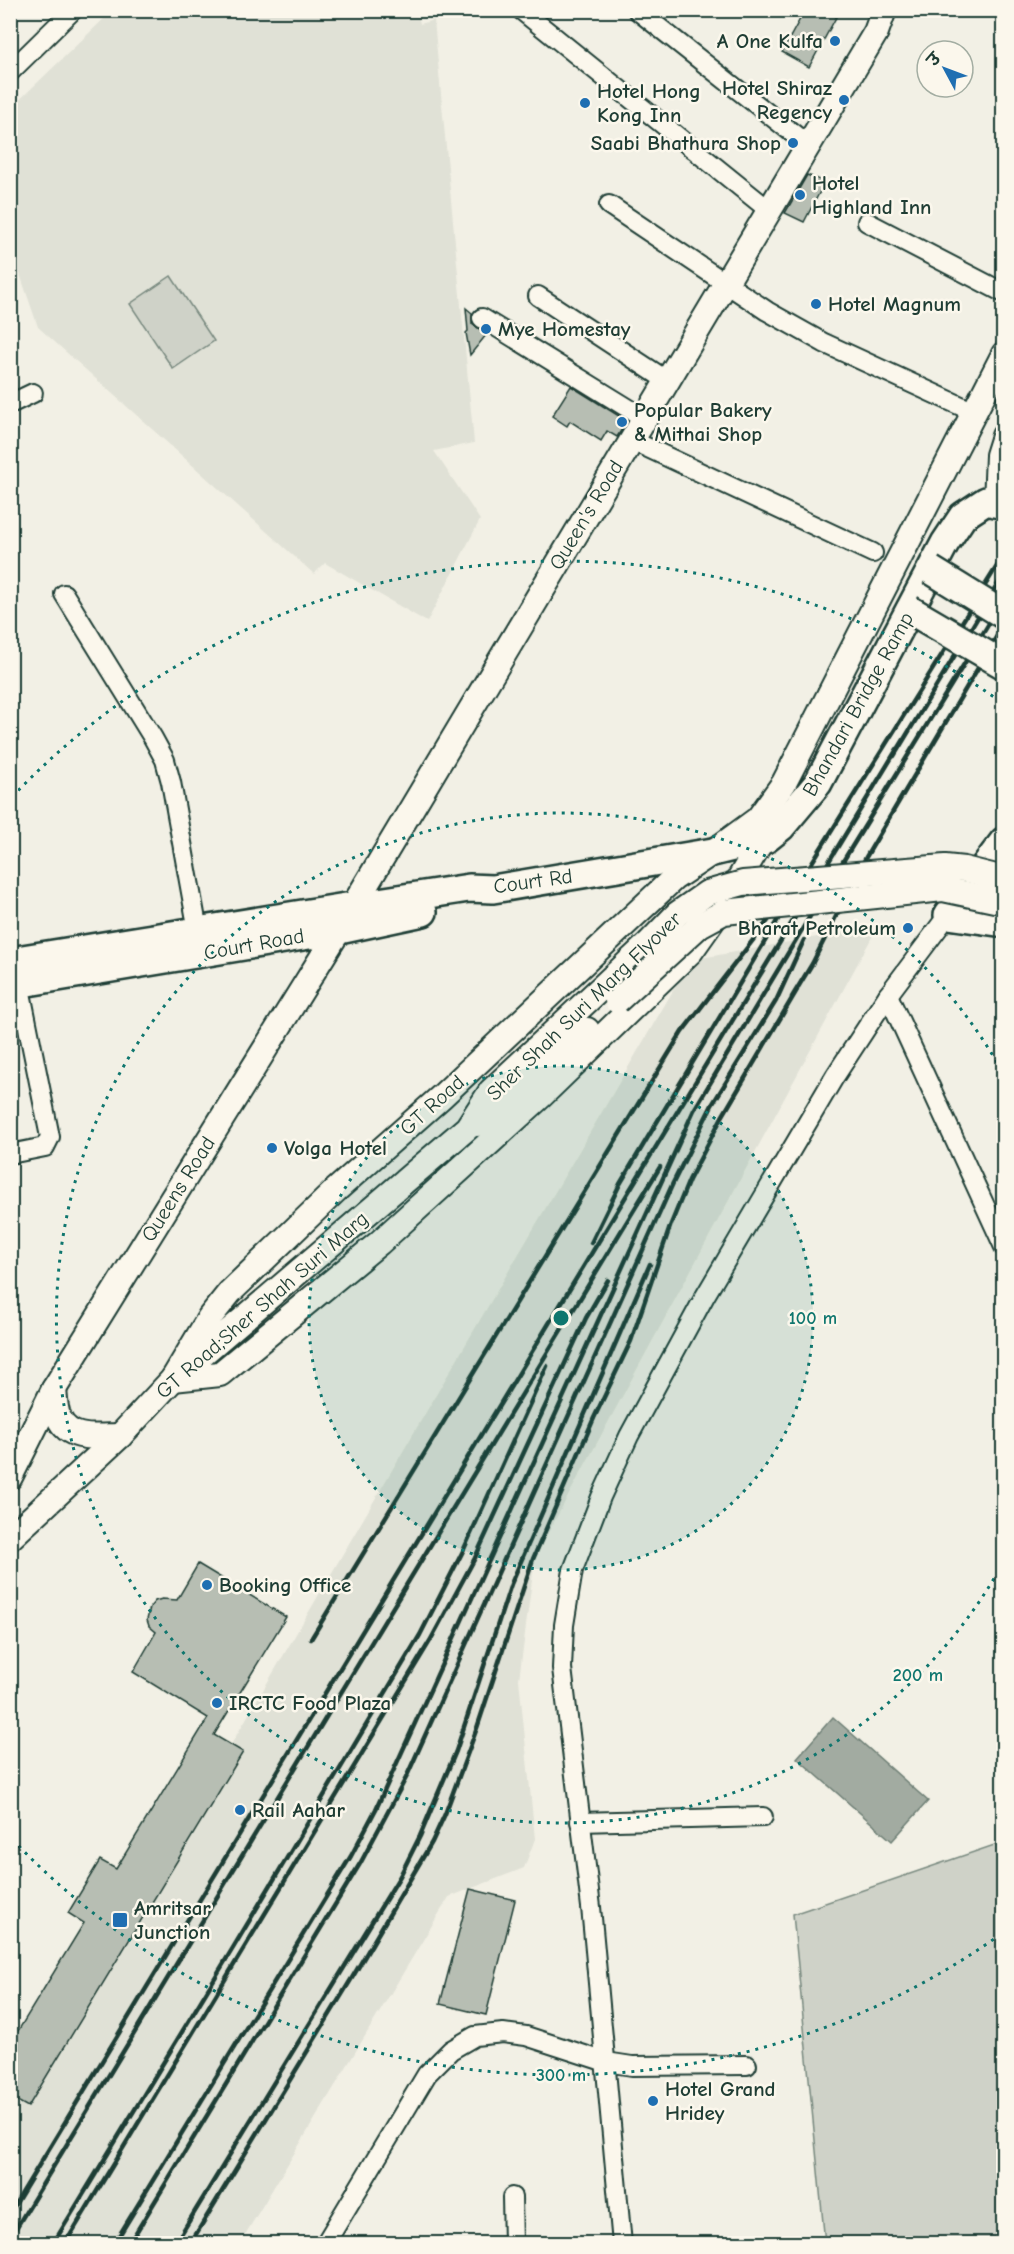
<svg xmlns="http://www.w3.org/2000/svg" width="1014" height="2254" font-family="'Comic Neue','Playpen Sans Deva',sans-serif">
	<rect width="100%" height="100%" fill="#f2f0e5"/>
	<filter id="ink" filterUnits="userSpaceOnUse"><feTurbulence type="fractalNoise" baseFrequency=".0167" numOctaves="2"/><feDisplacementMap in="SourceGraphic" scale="12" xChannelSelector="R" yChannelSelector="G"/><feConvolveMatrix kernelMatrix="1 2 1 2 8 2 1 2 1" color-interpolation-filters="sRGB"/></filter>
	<g filter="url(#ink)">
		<g fill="#e0e1d6">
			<path d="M417 10 420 24 434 20 474 443 434 451 480 520 427 622 325 563 314 574 38 327 11 248 10 109 112 11Z"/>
			<path d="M878 926 535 1557 519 1679 535 1839 524 1868 449 1897 240 2243 11 2244V2120L691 960Z"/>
		</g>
		<g fill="#cfd2c8" stroke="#77887e" stroke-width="1.5">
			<path d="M171 276 214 341 173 369 130 304Z"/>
			<path d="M1003 1842V2243H825L793 1914Z"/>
		</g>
		<path fill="#a2aba1" stroke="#6e7f75" stroke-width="1.5" d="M833 1717 928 1801 892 1841 797 1758Z"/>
		<g fill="#b7beb3" stroke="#1f3d34" stroke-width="1.5">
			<path d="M805 10H840L809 67 782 52Z"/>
			<path d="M807 175 825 182 804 222 785 213Z"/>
			<path d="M466 308 472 313V324L487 334 470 355 466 333 468 331Z"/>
			<path d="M571 386 627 421 617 437 607 431 601 441 570 421 567 426 552 416Z"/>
			<path d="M198 1564 286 1617 214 1735 243 1752 28 2107 10 2097V2044L84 1923 68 1913 100 1860 116 1869 208 1718 133 1672 156 1632 149 1626 147 1620 150 1607 155 1601 162 1599 177 1600Z"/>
			<path d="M470 1889 515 1900 486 2015 440 2004Z"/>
		</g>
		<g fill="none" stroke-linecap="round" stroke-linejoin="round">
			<g stroke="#1f3d34" stroke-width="22">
				<g id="minor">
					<path d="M521 10 770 211"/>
					<path d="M637 10 809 146"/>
					<path d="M10 72 73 10"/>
					<path d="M609 205 767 311 824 343 974 412"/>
					<path d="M867 222 1004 293"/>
					<path d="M538 296 666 380"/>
					<path d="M482 318 644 418"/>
					<path d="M10 404 33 393"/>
					<path d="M631 440 873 553"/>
					<path d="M64 594 153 738 165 760 171 782 198 931"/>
					<path d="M888 995 1004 1247"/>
					<path d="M10 1154 45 1147 50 1137 19 983"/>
					<path d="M580 1822 763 1817"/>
					<path d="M512 2197 513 2244"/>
					<path d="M325 2244 427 2074 451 2050 475 2036 503 2033 526 2036 606 2062 632 2066 747 2065"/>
					<path d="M622 2244 591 1907 562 1668 564 1625 573 1570 601 1497 629 1436 705 1296 835 1076 888 995 948 915"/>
				</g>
			</g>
			<g stroke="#1f3d34" stroke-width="28">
				<g id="major">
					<path d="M996 502 998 455 1004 436"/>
					<path d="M477 1124 493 1117 587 1030"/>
					<path d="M173 1379 210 1317 230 1292 336 1190 441 1097 674 878 713 852 758 819 784 783 1004 354"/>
					<path d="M173 1379 220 1374 379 1243 541 1096 691 951 725 903 762 840"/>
					<path d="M54 1389C55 1398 55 1410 59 1418 70 1442 98 1436 120 1436"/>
					<path d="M10 1477 54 1389 339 930 876 32 884 10"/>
					<path d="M10 1538 120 1436 173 1379 467 1128 491 1091 649 943"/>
				</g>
			</g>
			<g stroke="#1f3d34" stroke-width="32">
				<g id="highway">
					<path d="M1004 841 948 915 1004 923"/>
					<path d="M10 961 352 906 469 888 493 889 713 852 766 839 781 827 818 783 945 543 963 516 986 501 1004 505"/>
					<path d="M10 985 339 930 423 912"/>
				</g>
			</g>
			<use href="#minor" stroke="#fbf7ec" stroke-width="18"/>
			<use href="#major" stroke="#fbf7ec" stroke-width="24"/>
			<use href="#highway" stroke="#fbf7ec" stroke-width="27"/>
			<g stroke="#1f3d34" stroke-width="4.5">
				<path d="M894 756 1004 574"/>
				<path d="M806 872 1004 555"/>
				<path d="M792 997 812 964 866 857 1004 624"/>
				<path d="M591 1243 620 1184 780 916"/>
				<path d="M311 1639 682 1032 811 865"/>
				<path d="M10 2213 897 749"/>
				<path d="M10 2238 660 1167"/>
				<path d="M53 2244 233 1948 420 1635 464 1549 547 1366"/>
				<path d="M65 2244 430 1641 475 1558 586 1318 608 1280"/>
				<path d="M114 2244 351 1856 376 1809 694 1110 845 858 1004 599"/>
				<path d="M129 2244 361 1862 406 1778 673 1183 712 1105 776 1001 804 940"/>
				<path d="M175 2244 400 1876 420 1836 456 1751 511 1584 650 1264"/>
				<path d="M190 2244 352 1978 432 1842 445 1814 477 1728 533 1559 594 1418 631 1341 671 1224 689 1180 722 1117 797 990"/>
			</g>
			<g stroke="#1f3d34" stroke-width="28" stroke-linecap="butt">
				<g id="major-bridge">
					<path d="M649 943 677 914 707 893 743 883 945 867 964 869 1004 879"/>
					<path d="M617 1001 700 925 724 912 943 889 1004 902"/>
				</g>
			</g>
			<g stroke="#1f3d34" stroke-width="32" stroke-linecap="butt">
				<g id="highway-bridge">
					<path d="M931 570 1004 615"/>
					<path d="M910 610 1004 665"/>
				</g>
			</g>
			<use href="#major-bridge" stroke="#fbf7ec" stroke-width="24"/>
			<use href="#highway-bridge" stroke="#fbf7ec" stroke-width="27"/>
		</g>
	</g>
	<circle cx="561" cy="1318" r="252" fill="#0f766e" fill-opacity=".12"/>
	<g fill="none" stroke="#0f766e" stroke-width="3" stroke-dasharray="3 6">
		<circle cx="561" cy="1318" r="252"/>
		<path d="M1003 1563A505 505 0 1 1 1003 1073"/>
		<path d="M1001 1934A757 757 0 0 1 12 1839M12 797A757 757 0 0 1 1001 702"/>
	</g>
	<g fill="#1f6fb2" stroke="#fbf7ec" stroke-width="2">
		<circle cx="835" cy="41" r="6"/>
		<circle cx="844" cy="100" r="6"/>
		<circle cx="585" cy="103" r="6"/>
		<circle cx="793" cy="143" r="6"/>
		<circle cx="800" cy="195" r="6"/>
		<circle cx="816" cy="304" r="6"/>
		<circle cx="486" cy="329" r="6"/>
		<circle cx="622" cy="422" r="6"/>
		<circle cx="908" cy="928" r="6"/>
		<circle cx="272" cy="1148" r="6"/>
		<circle cx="207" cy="1585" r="6"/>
		<circle cx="217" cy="1703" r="6"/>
		<circle cx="240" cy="1810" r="6"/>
		<rect x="112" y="1912" width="16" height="16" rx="3"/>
		<circle cx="653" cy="2101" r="6"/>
	</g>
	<g text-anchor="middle" stroke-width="5" stroke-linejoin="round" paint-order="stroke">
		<g font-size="21" font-weight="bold" fill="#1f3d34" stroke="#fbf7ec" text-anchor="start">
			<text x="823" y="48" text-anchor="end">A One Kulfa</text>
			<text x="832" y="95" text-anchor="end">Hotel Shiraz<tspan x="832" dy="24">Regency</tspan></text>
			<text x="597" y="98">Hotel Hong<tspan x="597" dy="24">Kong Inn</tspan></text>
			<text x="781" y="150" text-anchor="end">Saabi Bhathura Shop</text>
			<text x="812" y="190">Hotel<tspan x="812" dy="24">Highland Inn</tspan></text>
			<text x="828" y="311">Hotel Magnum</text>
			<text x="498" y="336">Mye Homestay</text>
			<text x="634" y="417">Popular Bakery<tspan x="634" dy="24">&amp; Mithai Shop</tspan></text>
			<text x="896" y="935" text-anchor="end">Bharat Petroleum</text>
			<text x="284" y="1155">Volga Hotel</text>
			<text x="219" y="1592">Booking Office</text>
			<text x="229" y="1710">IRCTC Food Plaza</text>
			<text x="252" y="1817">Rail Aahar</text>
			<text x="134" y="1915">Amritsar<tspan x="134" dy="24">Junction</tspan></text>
			<text x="665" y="2096">Hotel Grand<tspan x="665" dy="24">Hridey</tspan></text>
		</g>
		<g font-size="21" fill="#1f3d34" stroke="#fbf7ec">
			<text transform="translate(586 515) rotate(-59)" y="7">Queen's Road</text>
			<text transform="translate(858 704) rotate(-61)" y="7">Bhandari Bridge Ramp</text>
			<text transform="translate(533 881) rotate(-8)" y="7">Court Rd</text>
			<text transform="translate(254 944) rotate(-10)" y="7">Court Road</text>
			<text transform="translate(584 1006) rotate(-44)" y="7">Sher Shah Suri Marg Flyover</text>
			<text transform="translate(432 1105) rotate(-42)" y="7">GT Road</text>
			<text transform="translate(178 1189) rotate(-58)" y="7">Queens Road</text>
			<text transform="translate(262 1305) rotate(-41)" y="7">GT Road;Sher Shah Suri Marg</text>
		</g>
	</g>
	<circle cx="561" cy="1318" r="9" fill="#0f766e" stroke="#fbf7ec" stroke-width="3"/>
	<g font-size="18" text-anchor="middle" font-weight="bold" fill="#0f766e" stroke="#fbf7ec" stroke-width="5" stroke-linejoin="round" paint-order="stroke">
		<text x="813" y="1324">100 m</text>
		<text x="918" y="1681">200 m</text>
		<text x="561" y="2081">300 m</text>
	</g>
	<rect width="1014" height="2254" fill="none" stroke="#fbf7ec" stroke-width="36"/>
	<rect x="18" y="18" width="978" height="2218" fill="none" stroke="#1f3d34" stroke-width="2" filter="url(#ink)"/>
	<g transform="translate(945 69) rotate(311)"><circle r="28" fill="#fbf7ec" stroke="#a3ada2" stroke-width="1.5"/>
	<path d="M0-4.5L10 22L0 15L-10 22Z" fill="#1f6fb2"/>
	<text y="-9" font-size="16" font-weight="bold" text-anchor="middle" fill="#1f3d34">उ</text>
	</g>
</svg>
